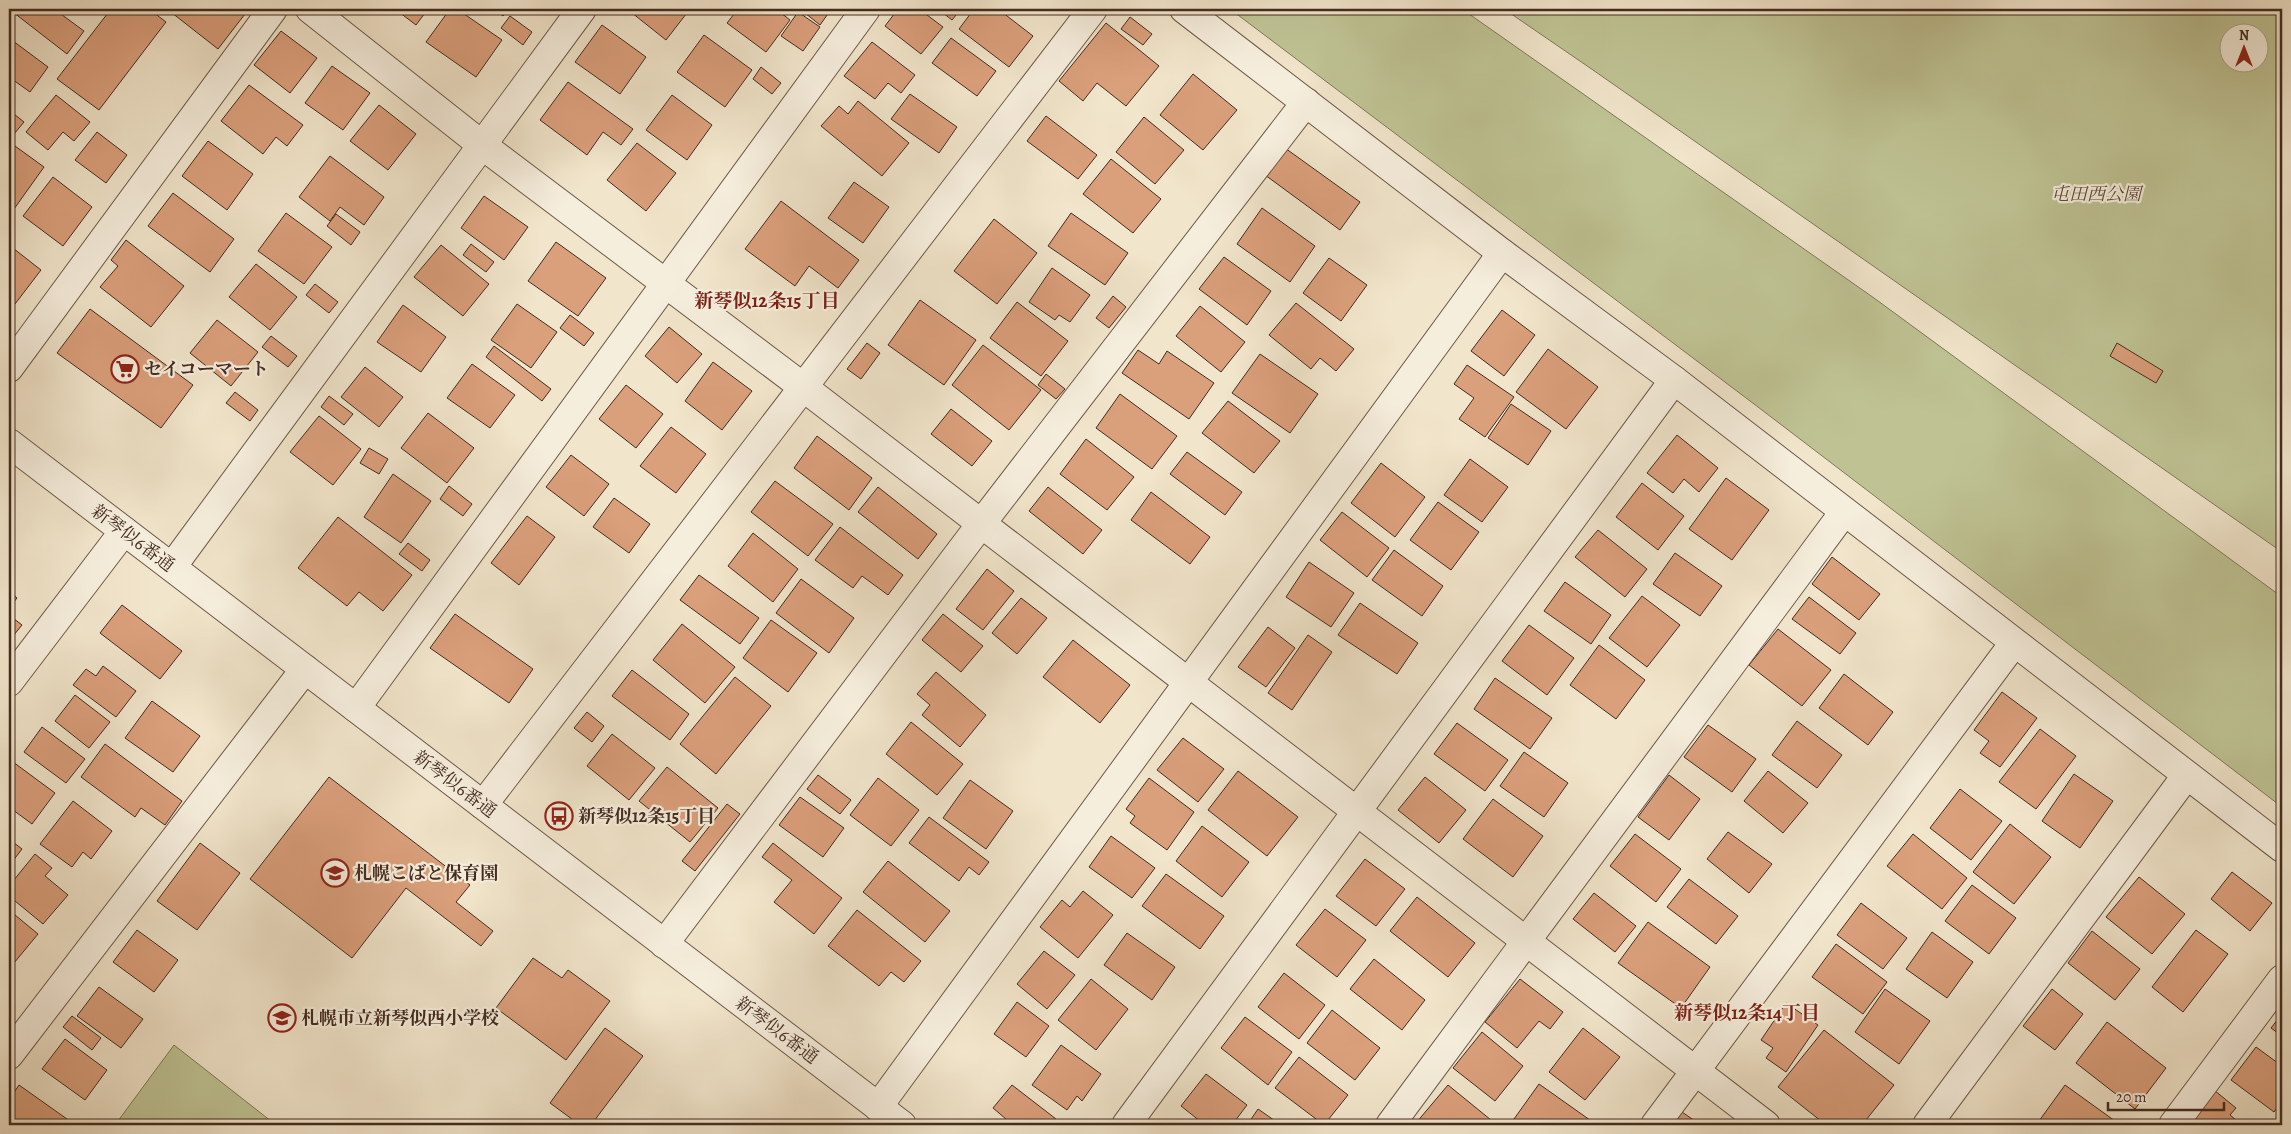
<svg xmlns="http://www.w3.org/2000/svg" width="2291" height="1134" font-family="Alegreya,'Noto Serif JP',serif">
	<rect width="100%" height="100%" fill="#f1e5cb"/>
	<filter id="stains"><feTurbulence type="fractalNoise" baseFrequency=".004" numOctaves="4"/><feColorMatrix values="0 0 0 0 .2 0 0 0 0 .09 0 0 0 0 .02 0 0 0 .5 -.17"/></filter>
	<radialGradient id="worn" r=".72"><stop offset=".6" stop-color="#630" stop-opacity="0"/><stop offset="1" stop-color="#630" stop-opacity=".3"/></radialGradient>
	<g fill="#bfc394" stroke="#82785a" fill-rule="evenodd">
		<path d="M1230 9H1462L1874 298 2282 597V807L1758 407Z"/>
		<path d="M1504 9H2282V552L1593 70ZM2228 32H2258V62H2228Z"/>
		<path d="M174 1045 276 1125H115Z"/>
	</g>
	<g fill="#da9f7b" stroke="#442c20">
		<path d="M9 9H54L84 31 67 54Z"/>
		<path d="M111 9H149L166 22 99 110 57 79Z"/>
		<path d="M167 9H237L245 14 218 49Z"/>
		<path d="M395 9H428L416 25Z"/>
		<path d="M450 9H457L502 40 476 77 426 42Z"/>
		<path d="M494 9H508L503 16Z"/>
		<path d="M627 9H690L666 40Z"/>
		<path d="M738 9H776L790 20 766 52 727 23Z"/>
		<path d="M800 9H827L830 11 820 25Z"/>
		<path d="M898 9H919L943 27 921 54 885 26Z"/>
		<path d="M938 9H961L952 20Z"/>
		<path d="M974 9H998L1033 36 1009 67 959 29Z"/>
		<path d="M798 12 820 27 803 51 781 36Z"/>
		<path d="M510 16 532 32 523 45 501 28Z"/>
		<path d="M1130 17 1152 34 1143 45 1121 29Z"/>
		<path d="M1106 23 1159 66 1126 106 1097 83 1083 101 1059 81Z"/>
		<path d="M602 25 646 57 620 94 575 62Z"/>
		<path d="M281 31 317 58 290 93 254 65Z"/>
		<path d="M704 35 752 70 725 107 677 72Z"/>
		<path d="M9 38 48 67 30 92 9 77Z"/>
		<path d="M951 38 996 71 977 96 932 63Z"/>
		<path d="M872 42 915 75 901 93 888 83 875 99 844 76Z"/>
		<path d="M332 66 370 93 343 130 305 103Z"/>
		<path d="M761 67 781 83 772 94 753 79Z"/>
		<path d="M1193 74 1237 110 1203 150 1160 115Z"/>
		<path d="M568 82 633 129 621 145 603 132 587 155 540 120Z"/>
		<path d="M249 85 303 125 287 146 276 137 263 154 221 121Z"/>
		<path d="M910 94 957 127 939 153 891 119Z"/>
		<path d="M56 95 90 122 74 141 63 132 48 150 26 132Z"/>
		<path d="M672 95 712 125 687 160 646 130Z"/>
		<path d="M858 101 909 143 882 176 821 126 839 106 848 114Z"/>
		<path d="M379 105 416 134 388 170 350 141Z"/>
		<path d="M9 110 24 122 9 140Z"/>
		<path d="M1046 116 1097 155 1078 179 1027 141Z"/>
		<path d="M1144 117 1184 150 1155 184 1116 152Z"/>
		<path d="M97 132 127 155 106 183 75 160Z"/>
		<path d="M208 141 253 174 227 210 182 176Z"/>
		<path d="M637 143 676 173 646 211 607 180Z"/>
		<path d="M15 146 44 167 9 216V155Z"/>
		<path d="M1285 148 1360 202 1340 230 1265 175Z"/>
		<path d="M330 156 384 197 364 225 340 207 330 221 299 197Z"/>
		<path d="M1111 159 1161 199 1133 233 1083 194Z"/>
		<path d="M53 177 92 207 63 246 23 216Z"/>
		<path d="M854 182 889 207 863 243 828 218Z"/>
		<path d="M173 193 234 239 210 272 148 226Z"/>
		<path d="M484 196 528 227 504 260 461 228Z"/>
		<path d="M781 201 859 260 838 288 809 266 795 286 745 249Z"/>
		<path d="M1262 208 1315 246 1290 282 1237 244Z"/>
		<path d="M286 213 332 247 304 284 258 251Z"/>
		<path d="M1071 213 1128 253 1105 285 1048 246Z"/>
		<path d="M336 214 360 232 351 245 327 226Z"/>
		<path d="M994 219 1037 253 997 304 954 271Z"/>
		<path d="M126 240 184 286 151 327 100 287 118 266 111 260Z"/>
		<path d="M556 242 606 278 578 316 528 281Z"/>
		<path d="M471 244 494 262 486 272 463 255Z"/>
		<path d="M9 245 41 270 15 304 9 299Z"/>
		<path d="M441 245 489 284 463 316 414 277Z"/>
		<path d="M1224 257 1271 291 1247 325 1199 289Z"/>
		<path d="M1329 258 1367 285 1341 321 1303 293Z"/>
		<path d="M256 264 297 297 270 330 229 297Z"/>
		<path d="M1052 268 1090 295 1070 322 1059 315 1055 320 1029 302Z"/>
		<path d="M315 284 338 302 329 313 306 295Z"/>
		<path d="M1113 296 1126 307 1109 328 1096 318Z"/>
		<path d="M920 300 976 340 944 385 888 345Z"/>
		<path d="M1017 302 1068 341 1041 376 990 338Z"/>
		<path d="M1296 303 1354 349 1336 371 1320 358 1311 369 1269 335Z"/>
		<path d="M517 304 557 332 531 368 491 340Z"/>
		<path d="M403 305 446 337 421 372 377 342Z"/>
		<path d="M1200 306 1245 342 1221 372 1176 336Z"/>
		<path d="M90 309 193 385 161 428 57 353Z"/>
		<path d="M1502 310 1535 335 1504 376 1471 351Z"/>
		<path d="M570 315 594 333 584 346 560 328Z"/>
		<path d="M217 320 258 352 231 386 190 353Z"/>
		<path d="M669 327 702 354 677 383 645 356Z"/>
		<path d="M271 336 297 356 288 367 262 347Z"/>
		<path d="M867 343 880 353 861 379 847 369Z"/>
		<path d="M2117 343 2163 371 2156 383 2110 356Z"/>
		<path d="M983 345 1041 390 1009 430 952 385Z"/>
		<path d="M494 346 551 389 542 401 486 357Z"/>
		<path d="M1548 349 1598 387 1566 429 1516 392Z"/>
		<path d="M1138 350 1159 364 1167 351 1214 383 1189 419 1122 373Z"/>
		<path d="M1260 354 1318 394 1290 433 1232 393Z"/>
		<path d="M713 362 752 391 722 430 685 401Z"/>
		<path d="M472 364 515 395 490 428 447 398Z"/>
		<path d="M1467 365 1514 397 1485 437 1459 419 1474 398 1454 384Z"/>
		<path d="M365 367 403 397 379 427 341 397Z"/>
		<path d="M1046 374 1065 389 1056 399 1038 385Z"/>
		<path d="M626 385 663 414 636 448 599 419Z"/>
		<path d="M235 392 258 410 250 421 226 403Z"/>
		<path d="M1120 394 1177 436 1152 469 1096 428Z"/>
		<path d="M329 396 353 414 344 425 321 407Z"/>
		<path d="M1228 401 1280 441 1254 473 1202 433Z"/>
		<path d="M1511 404 1551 431 1528 465 1488 438Z"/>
		<path d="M951 409 992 441 972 466 931 434Z"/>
		<path d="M428 413 474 448 447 483 401 448Z"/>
		<path d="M319 416 361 449 333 485 290 452Z"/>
		<path d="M671 427 706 454 676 493 640 466Z"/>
		<path d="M1677 435 1718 468 1699 492 1684 479 1673 493 1647 473Z"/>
		<path d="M817 436 872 478 849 510 794 468Z"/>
		<path d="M1086 439 1134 477 1107 510 1060 474Z"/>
		<path d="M369 448 388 459 379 474 360 463Z"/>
		<path d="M1187 452 1242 492 1225 515 1170 474Z"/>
		<path d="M571 455 609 484 584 516 546 487Z"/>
		<path d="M1470 459 1508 487 1482 522 1444 495Z"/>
		<path d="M1381 463 1425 497 1395 537 1351 503Z"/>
		<path d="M393 474 431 501 401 543 364 517Z"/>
		<path d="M1726 478 1769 510 1732 560 1689 529Z"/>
		<path d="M775 481 833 524 808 556 751 512Z"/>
		<path d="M1642 483 1684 516 1658 550 1616 517Z"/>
		<path d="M449 486 472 504 463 516 440 499Z"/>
		<path d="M878 487 937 534 918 559 858 512Z"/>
		<path d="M1048 487 1102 530 1083 554 1029 511Z"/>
		<path d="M1151 492 1210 537 1190 564 1131 520Z"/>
		<path d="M614 498 650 524 629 553 593 527Z"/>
		<path d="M1438 502 1479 532 1451 570 1410 540Z"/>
		<path d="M1342 512 1389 548 1367 577 1320 540Z"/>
		<path d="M527 516 555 537 519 585 491 563Z"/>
		<path d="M338 517 412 575 383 611 359 592 347 606 298 568Z"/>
		<path d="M840 527 903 575 888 595 862 576 853 588 815 560Z"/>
		<path d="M1598 530 1647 569 1625 597 1575 557Z"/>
		<path d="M753 533 798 569 773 602 728 566Z"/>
		<path d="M408 543 430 560 422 571 399 554Z"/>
		<path d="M1394 550 1443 586 1422 616 1372 580Z"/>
		<path d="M1675 553 1722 586 1700 616 1653 584Z"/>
		<path d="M1832 557 1880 594 1859 620 1812 584Z"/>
		<path d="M1309 562 1354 593 1331 627 1286 597Z"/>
		<path d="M987 569 1014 591 983 630 956 609Z"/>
		<path d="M699 575 759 618 740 644 680 600Z"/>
		<path d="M801 579 854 618 829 653 776 613Z"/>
		<path d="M1565 582 1611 615 1591 644 1544 611Z"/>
		<path d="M9 591 17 598 9 608Z"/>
		<path d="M1642 596 1680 625 1647 667 1609 638Z"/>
		<path d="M1809 597 1856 633 1840 654 1792 619Z"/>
		<path d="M1021 598 1047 618 1017 654 992 633Z"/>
		<path d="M1360 603 1418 643 1397 674 1338 635Z"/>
		<path d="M122 605 182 651 160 679 100 633Z"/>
		<path d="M455 614 533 669 509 703 430 648Z"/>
		<path d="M943 614 983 646 961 672 922 640Z"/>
		<path d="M9 615 22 625 9 641Z"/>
		<path d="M771 620 817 653 788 692 743 658Z"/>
		<path d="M682 624 735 667 705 703 653 660Z"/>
		<path d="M1529 625 1574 658 1547 695 1502 661Z"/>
		<path d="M1268 627 1295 648 1266 687 1238 667Z"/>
		<path d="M1778 629 1831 670 1802 706 1749 665Z"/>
		<path d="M1308 635 1332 652 1292 710 1268 693Z"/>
		<path d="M1073 640 1130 685 1100 723 1043 677Z"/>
		<path d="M1599 645 1645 680 1616 719 1570 685Z"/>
		<path d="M103 666 136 691 116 717 73 685 86 669 96 676Z"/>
		<path d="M632 670 689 714 670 740 612 696Z"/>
		<path d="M936 672 986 715 960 747 922 715 930 705 917 694Z"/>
		<path d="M1844 674 1893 712 1868 745 1819 708Z"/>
		<path d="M735 677 771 706 716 774 680 744Z"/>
		<path d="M1495 678 1552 718 1530 749 1474 709Z"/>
		<path d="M2002 692 2037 718 2000 767 1980 753 1989 741 1974 730Z"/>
		<path d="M75 695 110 722 89 748 55 721Z"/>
		<path d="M152 701 200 736 173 772 125 738Z"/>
		<path d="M587 712 604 726 592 742 574 728Z"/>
		<path d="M1797 721 1842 755 1817 788 1772 755Z"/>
		<path d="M911 722 963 764 937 795 886 754Z"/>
		<path d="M1457 723 1508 760 1485 791 1434 754Z"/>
		<path d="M1708 725 1756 759 1732 792 1684 757Z"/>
		<path d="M42 727 85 759 66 783 24 752Z"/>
		<path d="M2040 729 2076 756 2036 809 1999 782Z"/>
		<path d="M612 734 655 768 629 800 587 766Z"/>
		<path d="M1183 738 1224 769 1198 802 1157 770Z"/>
		<path d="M105 744 182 801 165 825 141 808 135 817 81 777Z"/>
		<path d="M1524 752 1568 783 1544 817 1500 786Z"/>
		<path d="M9 759 55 793 32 824 9 807Z"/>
		<path d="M667 767 718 808 690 842 639 801Z"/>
		<path d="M1238 771 1298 817 1267 856 1208 810Z"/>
		<path d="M1768 771 1808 803 1783 833 1744 801Z"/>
		<path d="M2074 774 2113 801 2080 848 2042 821Z"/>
		<path d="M818 775 851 800 840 814 807 789Z"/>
		<path d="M1669 775 1700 799 1669 840 1638 817Z"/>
		<path d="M329 777 470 885 456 902 493 931 481 946 406 888 352 958 250 879Z"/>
		<path d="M1425 777 1466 810 1439 843 1398 810Z"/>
		<path d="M878 778 919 810 891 846 850 815Z"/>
		<path d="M1149 778 1194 812 1167 850 1130 823 1135 816 1126 809Z"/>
		<path d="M970 780 1013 811 986 849 943 818Z"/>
		<path d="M1960 789 2002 821 1971 860 1930 828Z"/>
		<path d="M800 797 844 828 823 857 779 825Z"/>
		<path d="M1493 799 1543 836 1513 877 1463 839Z"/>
		<path d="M73 801 112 831 91 859 83 852 72 867 40 844Z"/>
		<path d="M727 804 740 814 695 871 682 861Z"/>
		<path d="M929 817 989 862 979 875 969 867 959 881 909 843Z"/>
		<path d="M2010 824 2051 857 2014 904 1973 872Z"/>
		<path d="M1202 826 1249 862 1222 897 1176 861Z"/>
		<path d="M1728 832 1772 864 1749 893 1707 859Z"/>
		<path d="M1635 834 1681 869 1656 902 1610 866Z"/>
		<path d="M1913 834 1967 878 1942 909 1887 866Z"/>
		<path d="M1111 836 1155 868 1132 898 1089 867Z"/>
		<path d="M9 839 22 849 9 866Z"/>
		<path d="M200 843 240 873 197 930 157 901Z"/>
		<path d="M773 843 842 898 814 934 774 902 792 880 762 857Z"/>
		<path d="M35 854 52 868 45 876 68 895 43 924 9 896V886Z"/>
		<path d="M1365 859 1405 889 1376 926 1336 896Z"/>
		<path d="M888 861 950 911 925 942 863 892Z"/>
		<path d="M2232 872 2272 903 2250 931 2211 899Z"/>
		<path d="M1166 874 1224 916 1200 949 1142 906Z"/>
		<path d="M2139 877 2185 914 2152 954 2106 917Z"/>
		<path d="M1689 879 1738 916 1716 944 1667 907Z"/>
		<path d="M1972 885 2016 918 1989 954 1945 921Z"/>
		<path d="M1083 891 1113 915 1078 958 1040 927 1062 900 1070 907Z"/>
		<path d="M1594 893 1636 926 1615 952 1573 919Z"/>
		<path d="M1417 897 1475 943 1448 977 1390 931Z"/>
		<path d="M1861 903 1907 938 1883 969 1837 935Z"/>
		<path d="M1325 909 1366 940 1337 977 1296 945Z"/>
		<path d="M9 910 38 934 9 969Z"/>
		<path d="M857 910 921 961 904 982 891 972 879 986 828 946Z"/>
		<path d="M1648 922 1710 967 1681 1008 1618 963Z"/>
		<path d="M137 930 178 960 154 992 113 962Z"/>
		<path d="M2196 930 2228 954 2183 1012 2152 987Z"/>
		<path d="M2092 931 2140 969 2115 1000 2068 963Z"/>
		<path d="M1932 932 1973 962 1947 998 1906 969Z"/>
		<path d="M1127 933 1175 967 1152 1000 1104 965Z"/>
		<path d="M1836 944 1887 982 1863 1014 1812 977Z"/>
		<path d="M1044 951 1075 975 1047 1009 1017 984Z"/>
		<path d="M533 958 562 978 568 970 610 1001 566 1060 496 1008Z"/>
		<path d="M1374 959 1425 1000 1402 1030 1350 989Z"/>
		<path d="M1284 973 1325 1005 1299 1039 1258 1007Z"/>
		<path d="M1091 979 1128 1009 1096 1050 1058 1020Z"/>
		<path d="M1520 979 1563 1012 1550 1029 1539 1021 1517 1048 1485 1022Z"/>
		<path d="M99 987 143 1019 121 1048 77 1016Z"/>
		<path d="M1885 989 1930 1021 1899 1064 1855 1032Z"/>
		<path d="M2052 989 2083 1014 2055 1050 2023 1026Z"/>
		<path d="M1017 1002 1049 1026 1026 1057 994 1034Z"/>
		<path d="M1786 1003 1818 1025 1786 1072 1766 1058 1773 1048 1761 1040Z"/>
		<path d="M1332 1010 1380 1048 1355 1080 1307 1043Z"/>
		<path d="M2282 1014V1036L2271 1028Z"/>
		<path d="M72 1016 101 1038 92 1050 63 1027Z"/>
		<path d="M1245 1017 1292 1052 1268 1085 1221 1048Z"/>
		<path d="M2107 1022 2166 1068 2135 1109 2076 1063Z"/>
		<path d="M605 1028 643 1056 591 1125H580L550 1103Z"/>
		<path d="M1583 1028 1620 1057 1585 1100 1549 1072Z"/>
		<path d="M1824 1030 1894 1085 1862 1125H1826L1778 1087Z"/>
		<path d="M1482 1032 1523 1066 1495 1101 1453 1068Z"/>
		<path d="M65 1039 107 1070 85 1100 42 1069Z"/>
		<path d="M1061 1045 1101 1074 1082 1101 1077 1096 1067 1110 1032 1085Z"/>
		<path d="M2256 1047 2282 1066V1100L2274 1112 2231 1080Z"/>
		<path d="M1299 1057 1348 1095 1324 1125 1275 1088Z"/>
		<path d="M1206 1074 1247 1105 1232 1125H1205L1181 1106Z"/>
		<path d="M1539 1084 1597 1125H1523L1514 1119Z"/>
		<path d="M19 1085 67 1119 62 1125H9V1100Z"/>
		<path d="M1012 1085 1056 1119 1051 1125H1013L993 1108Z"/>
		<path d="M1448 1085 1491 1120 1486 1125H1419L1416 1123Z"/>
		<path d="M2065 1085 2115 1121 2112 1125H2045L2039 1121Z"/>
		<path d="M2214 1090 2236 1108 2230 1115 2242 1125H2186Z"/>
		<path d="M1258 1109 1281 1125H1247Z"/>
		<path d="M1679 1110 1701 1125H1668Z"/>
	</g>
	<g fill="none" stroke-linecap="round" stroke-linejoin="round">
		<g stroke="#6f5a4b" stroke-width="30">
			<g id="minor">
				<path d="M310 9 482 145 803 387 1766 1125"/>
				<path d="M1184 9 1502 253 1674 380 2282 848"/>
				<path d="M9 368 273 9"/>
				<path d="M172 567 582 9"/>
				<path d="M9 682 124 531"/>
				<path d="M356 708 866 9"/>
				<path d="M483 805 1093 9"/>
				<path d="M664 944 981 524 1306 102"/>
				<path d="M9 1055 305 669"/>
				<path d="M878 1107 1502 253"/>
				<path d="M1126 1125 1674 380"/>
				<path d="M1390 1125 1844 512"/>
				<path d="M1655 1125 2014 643"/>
				<path d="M1927 1125 2186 776"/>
				<path d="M2173 1125 2282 979"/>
			</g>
		</g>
		<g stroke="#6f5a4b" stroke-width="30">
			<path id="tertiary" d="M9 443 902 1125"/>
		</g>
		<use href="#minor" stroke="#f6eedd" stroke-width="28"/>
		<use href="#tertiary" stroke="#f6eedd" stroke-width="28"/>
	</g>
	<defs>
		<g id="supermarket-ring" transform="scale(1.4375)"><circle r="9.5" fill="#f6eedd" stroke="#8f2418" stroke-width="1.5"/><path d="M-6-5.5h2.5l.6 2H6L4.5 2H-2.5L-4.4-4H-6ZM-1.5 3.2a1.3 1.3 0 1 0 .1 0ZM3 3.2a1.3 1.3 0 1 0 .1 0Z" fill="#8f2418"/></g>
		<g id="bus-ring" transform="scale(1.4375)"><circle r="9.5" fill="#f6eedd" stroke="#8f2418" stroke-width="1.5"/><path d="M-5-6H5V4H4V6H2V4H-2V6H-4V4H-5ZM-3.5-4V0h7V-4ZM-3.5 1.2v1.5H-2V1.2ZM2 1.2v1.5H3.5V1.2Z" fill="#8f2418"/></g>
		<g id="school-ring" transform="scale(1.4375)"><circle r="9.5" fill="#f6eedd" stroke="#8f2418" stroke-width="1.5"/><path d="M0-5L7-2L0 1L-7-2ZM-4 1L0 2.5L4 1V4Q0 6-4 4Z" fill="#8f2418"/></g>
	</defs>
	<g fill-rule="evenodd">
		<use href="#supermarket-ring" x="125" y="369"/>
		<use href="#bus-ring" x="559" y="816"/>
		<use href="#school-ring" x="335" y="873"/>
		<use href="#school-ring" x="282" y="1018"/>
	</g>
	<g text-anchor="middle" stroke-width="4.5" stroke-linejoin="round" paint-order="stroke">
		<g font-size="18" font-style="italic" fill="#5d4a37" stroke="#f6eedd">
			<text x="2096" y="200">屯田西公園</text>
		</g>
		<g font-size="18" font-weight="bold" fill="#442c20" stroke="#f6eedd" text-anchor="start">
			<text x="144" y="375">セイコーマート</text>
			<text x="578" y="822">新琴似12条15丁目</text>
			<text x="354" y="879">札幌こばと保育園</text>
			<text x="301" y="1024">札幌市立新琴似西小学校</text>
		</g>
		<g font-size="18" fill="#442c20" stroke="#f6eedd">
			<text transform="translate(133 538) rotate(37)" y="6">新琴似6番通</text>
			<text transform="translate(455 784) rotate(37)" y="6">新琴似6番通</text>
			<text transform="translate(777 1030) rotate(37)" y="6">新琴似6番通</text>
		</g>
		<g font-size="19" font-weight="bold" fill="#7a1f14" stroke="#f6eedd">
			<text x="767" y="307">新琴似12条15丁目</text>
			<text x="1747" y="1019">新琴似12条14丁目</text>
		</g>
	</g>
	<rect width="2291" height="1134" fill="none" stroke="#f1e5cb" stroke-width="30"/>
	<rect x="10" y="10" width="2271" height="1114" fill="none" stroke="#442c20" stroke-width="2.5"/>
	<rect x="15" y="15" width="2261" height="1104" fill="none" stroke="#442c20"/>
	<g transform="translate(2244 48)"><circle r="24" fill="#f6eedd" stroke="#afa091"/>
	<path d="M0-4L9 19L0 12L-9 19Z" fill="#8f2418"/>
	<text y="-8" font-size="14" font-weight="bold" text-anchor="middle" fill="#442c20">N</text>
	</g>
	<path d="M2108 1102v8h116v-8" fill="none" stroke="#442c20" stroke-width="2.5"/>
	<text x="2116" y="1102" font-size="15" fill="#442c20" stroke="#f6eedd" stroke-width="4" paint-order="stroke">20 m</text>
	<rect width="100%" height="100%" filter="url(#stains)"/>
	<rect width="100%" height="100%" fill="url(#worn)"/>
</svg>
